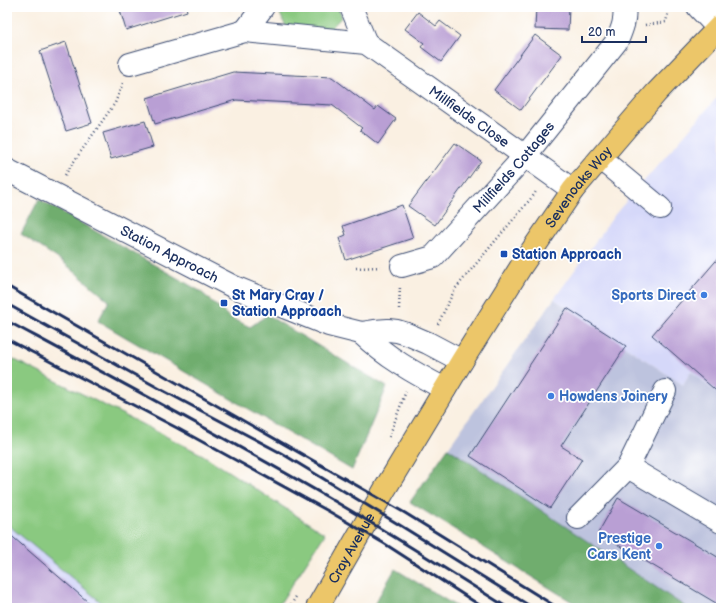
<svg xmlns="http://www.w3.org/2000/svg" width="728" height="615" font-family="'Balsamiq Sans',sans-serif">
	<rect width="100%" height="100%" fill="#fff"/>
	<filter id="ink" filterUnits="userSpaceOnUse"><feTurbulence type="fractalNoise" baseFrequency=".025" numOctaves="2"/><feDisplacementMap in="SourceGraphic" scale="8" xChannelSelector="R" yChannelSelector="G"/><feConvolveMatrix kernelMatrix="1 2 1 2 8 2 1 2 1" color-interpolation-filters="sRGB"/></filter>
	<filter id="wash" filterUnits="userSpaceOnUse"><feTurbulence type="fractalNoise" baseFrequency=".012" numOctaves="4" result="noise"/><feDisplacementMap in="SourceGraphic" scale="16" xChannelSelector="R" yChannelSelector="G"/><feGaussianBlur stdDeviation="0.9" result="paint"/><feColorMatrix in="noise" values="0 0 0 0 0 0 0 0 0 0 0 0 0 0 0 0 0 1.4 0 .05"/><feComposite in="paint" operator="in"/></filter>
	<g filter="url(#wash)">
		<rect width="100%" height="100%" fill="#faf0e2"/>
		<g fill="#d5d8f9">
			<path d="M721 93V395L720 396 691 371 683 385 554 299 616 213Z"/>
			<path d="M7 524 108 608H7Z"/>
		</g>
		<path fill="#bdc3de" d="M554 299 683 385 691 371 720 396 721 395V608H687L448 448Z"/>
		<g fill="#8ac980" stroke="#527c6f">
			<path d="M277 7H338L342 17 329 30 286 27Z"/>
			<path d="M7 356 203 455 325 534 277 608H108L7 524Z"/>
		</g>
		<g fill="#6fad6e" stroke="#456e66">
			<path d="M39 199 200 291 229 317 250 327 267 315 387 387 352 470 98 321 109 301 63 262 21 234Z"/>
			<path d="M448 448 687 608H582L410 502Z"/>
			<path d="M395 569 459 608H372Z"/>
		</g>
		<g id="blocks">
			<g fill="#b99fd4">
				<path d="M119 7H186L187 11 126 30Z"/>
				<path d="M536 7H569L568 30 535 29Z"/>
				<path d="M418 12 436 26 440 21 460 36 441 62 421 47 424 43 405 29Z"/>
				<path d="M535 35 562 55 521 110 494 90Z"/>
				<path d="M66 42 92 123 66 131 40 51Z"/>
				<path d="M233 72 332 77 375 110 378 106 396 119 378 144 360 130 362 128 332 105 236 100 155 124 147 98Z"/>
				<path d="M145 121 153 147 111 159 103 133Z"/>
				<path d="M455 143 481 161 435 225 408 206Z"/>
				<path d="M402 205 413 238 346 260 339 238 346 235 343 226Z"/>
				<path d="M721 255V395L652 335Z"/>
				<path d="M567 308 626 346 561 446 582 459 550 508 470 456Z"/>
				<path d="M618 498 721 559V606L598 533Z"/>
				<path d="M7 532 95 608H7Z"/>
			</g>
		</g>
	</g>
	<g filter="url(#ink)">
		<use href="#blocks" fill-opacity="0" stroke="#3c4c72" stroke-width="1"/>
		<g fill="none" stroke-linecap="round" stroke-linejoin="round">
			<g stroke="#3c4c72" stroke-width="24">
				<g id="minor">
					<path d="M351 7 366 43"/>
					<path d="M698 7 718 28"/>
					<path d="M245 31 263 7"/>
					<path id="s1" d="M130 64 245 31 366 43 573 190"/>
					<path d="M601 159 660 208"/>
					<path id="s2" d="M7 170 234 287 329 325 361 333 374 331 388 330 397 331 407 334 428 343 462 361"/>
					<path id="s3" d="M402 266 433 257 525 156 617 41C622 29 626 20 624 7"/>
					<path d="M361 333C386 357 414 373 445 389"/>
					<path d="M628 467 721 522"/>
					<path d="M578 518 628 467 665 391"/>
				</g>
			</g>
			<g stroke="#3c4c72" stroke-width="24">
				<g id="major">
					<path id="s4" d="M317 608 385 489 462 361 522 265 573 190 656 93 721 25"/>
				</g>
			</g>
			<g stroke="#3c4c72" stroke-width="2.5" stroke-dasharray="1 3" stroke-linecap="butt">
				<path d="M645 25 666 22 669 10 672 7"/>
				<path d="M65 175 75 160 115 103 123 83"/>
				<path d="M356 268 381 267"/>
				<path d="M399 309 400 286"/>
				<path d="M438 324 455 289 533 196 537 190"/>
				<path d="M389 437 406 391"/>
				<path d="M289 608 297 595"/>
			</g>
			<use href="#minor" stroke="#fff" stroke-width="22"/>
			<use href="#major" stroke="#ecc669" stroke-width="22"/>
			<g stroke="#1b2f5e" stroke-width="3">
				<path d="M7 286 405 513 558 608"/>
				<path d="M7 304 162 390 281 453 398 524 533 608"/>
				<path d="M7 321C117 380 228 439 336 502 394 536 451 572 508 608"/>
				<path d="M7 339 177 428 330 512 385 544 484 608"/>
			</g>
		</g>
	</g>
	<g fill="#1a4fb4" stroke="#fff" stroke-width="1.5">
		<rect x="500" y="250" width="8" height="8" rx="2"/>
		<rect x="220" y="299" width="8" height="8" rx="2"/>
	</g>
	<g fill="#3f7fe0" stroke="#fff" stroke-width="1.5">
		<circle cx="704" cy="295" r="4"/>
		<circle cx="551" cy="396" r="4"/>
		<circle cx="659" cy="546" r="4"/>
	</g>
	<g text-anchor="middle" stroke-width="3.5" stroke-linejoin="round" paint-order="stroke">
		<g font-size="14" fill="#1b2f5e" stroke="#fff">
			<text dy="5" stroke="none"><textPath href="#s1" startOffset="368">Millfields Close</textPath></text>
			<text dy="5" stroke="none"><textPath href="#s3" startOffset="153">Millfields Cottages</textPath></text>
			<text dy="5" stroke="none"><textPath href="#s4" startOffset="496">Sevenoaks Way</textPath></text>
			<text dy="5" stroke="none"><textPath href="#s2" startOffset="183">Station Approach</textPath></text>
			<text dy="5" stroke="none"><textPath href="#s4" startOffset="69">Cray Avenue</textPath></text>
		</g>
		<g font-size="14" font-weight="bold" fill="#164399" stroke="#fff" text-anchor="start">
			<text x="512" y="259">Station Approach</text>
			<text x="232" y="300">St Mary Cray /<tspan x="232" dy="16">Station Approach</tspan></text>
		</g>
		<g font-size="14" font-weight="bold" fill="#366cbe" stroke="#fff" text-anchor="end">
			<text x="696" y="300">Sports Direct</text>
			<text x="559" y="401" text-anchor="start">Howdens Joinery</text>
			<text x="651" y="543">Prestige<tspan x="651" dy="16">Cars Kent</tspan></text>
		</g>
	</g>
	<rect width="728" height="615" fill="none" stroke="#fff" stroke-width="24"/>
	<path d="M582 36v6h64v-6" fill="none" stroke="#1b2f5e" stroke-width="2"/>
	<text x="588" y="36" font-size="12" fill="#1b2f5e" stroke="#ffffff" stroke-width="3" paint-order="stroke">20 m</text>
</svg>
